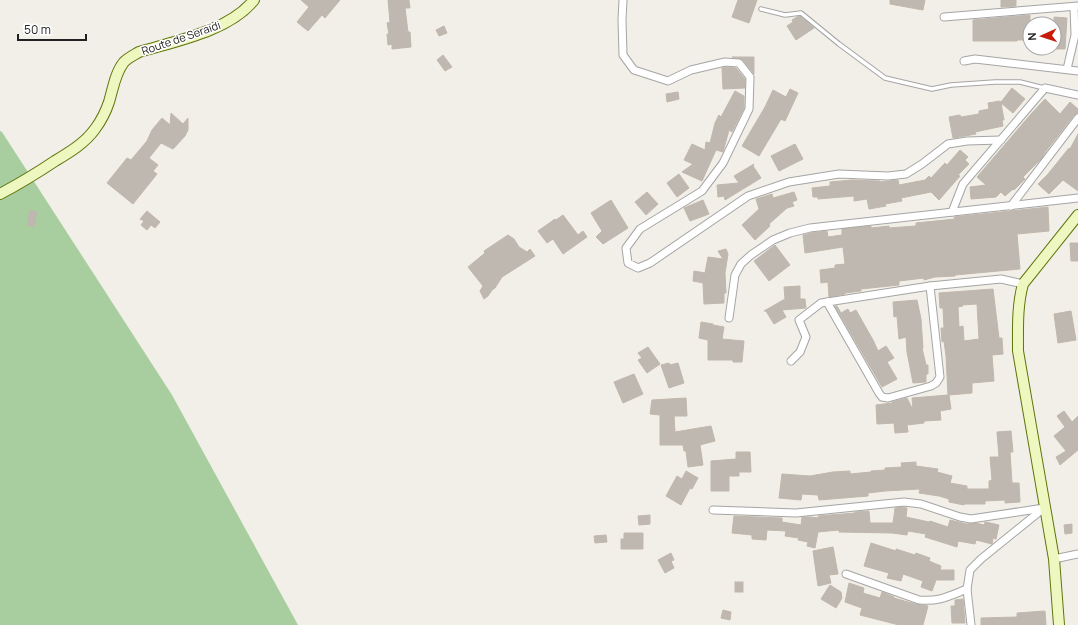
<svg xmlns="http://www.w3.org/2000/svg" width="1078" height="625" font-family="Manrope,sans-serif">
	<rect width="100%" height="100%" fill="#f1efe8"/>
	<path fill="#a8ce9f" d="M0 131 2 132 172 395 298 625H0Z"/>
	<g fill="#beb8b1" stroke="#c2b7ab" fill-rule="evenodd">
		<path d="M301 0H340L325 18 322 15 308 31 297 22 309 7Z"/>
		<path d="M388 0H409L410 8H405L408 32H410L411 47 392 49V44L388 45 387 34H389L387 23 390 22Z"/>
		<path d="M738 0H757L749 23 732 17Z"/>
		<path d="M890 0H925L923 10 890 4Z"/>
		<path d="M1001 0H1016V6L1001 7Z"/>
		<path d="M1030 15V40H1017V41H973V20Z"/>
		<path d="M800 16 814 28 796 40 787 26 793 22 792 20 797 17Z"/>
		<path d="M1054 17 1067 18 1065 49H1054Z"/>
		<path d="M444 26 447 33 439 36 436 30Z"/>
		<path d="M443 55 452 67 445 71 437 60Z"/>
		<path d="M732 57H754V74L742 59Z"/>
		<path d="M725 67 736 68 745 79V88L723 89 722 68Z"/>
		<path d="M1012 88 1025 99 1013 113 1001 103 1004 120H1002L1003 126 975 132 976 134 953 138 949 117 960 115 961 117 979 114V111L989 109 988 103 1000 101 1001 102Z"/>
		<path d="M790 89 798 93 785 121 781 119 759 156 742 146 765 107 773 90 786 97Z"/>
		<path d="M735 91 744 96V108L732 132 729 130 723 152 716 150 702 181 682 172 693 164 684 160 692 144 705 150 706 142 710 143 715 123 719 115 721 117Z"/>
		<path d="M678 92 679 99 667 102 666 94Z"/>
		<path d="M1045 99 1060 114 1070 102 1078 109V113L1074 115 1046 151 1041 159 1023 177 1025 179 1014 190 1013 189 1005 196 1001 192 996 197 971 199 970 187 986 185 977 177 1031 114Z"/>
		<path d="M171 113 183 124 188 118V130L185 136 173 149 161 143 149 158 158 165 153 171 157 174 133 204 107 183 127 158 131 160 147 141 152 130 162 118 170 125Z"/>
		<path d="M1078 134V191L1063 180 1049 194 1038 184 1048 174 1069 148 1070 149Z"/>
		<path d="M795 144 803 159 779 171 771 156Z"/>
		<path d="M960 150 968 157 965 160 969 164 958 175 960 176 939 200 931 192 901 198 902 201 885 204 886 206 869 209 867 199 854 201V196L818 199V197H813L812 188 830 186V182L852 180 880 181V182L898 180 899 185 925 180 929 176 931 178 945 163 947 165Z"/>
		<path d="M754 164 753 166 761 178 725 200 724 196 718 197 717 185 739 183 734 176Z"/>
		<path d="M679 174 689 188 677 197 667 183Z"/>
		<path d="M647 192 658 204 646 215 635 202Z"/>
		<path d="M794 192 797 200 792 202 794 206 787 208 769 224 770 226 755 240 742 225 759 209 756 199 772 194 773 198Z"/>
		<path d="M611 200 628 228 603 244 596 237 602 231 591 213Z"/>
		<path d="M703 200 709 214 690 221 684 208Z"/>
		<path d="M1048 207 1049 231 1017 234 1020 269 955 275V276L935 277 924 280V278L899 281V285L861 289V291L845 293V294L829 297 828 282 821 283 820 270 835 268V265L845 264 843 247 805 253 803 235 811 233 827 231 828 237 842 235V229L871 226V228L889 226V228L916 226V223L955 219 954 217Z"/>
		<path d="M30 210 37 212 34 227 27 225Z"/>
		<path d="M147 211 160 222 155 228 151 225 147 230 141 225 144 221 140 219Z"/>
		<path d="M563 215 578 235 583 231 587 237 563 254 553 239 547 243 538 231 555 219 556 220Z"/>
		<path d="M508 235 514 239 519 247 527 252 530 249 535 256 502 277 495 288 492 290 488 296 484 299 480 291 483 286 468 267 485 253 484 251Z"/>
		<path d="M1070 243H1078V261H1071Z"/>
		<path d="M775 245 790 265 769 281 754 261Z"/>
		<path d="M726 249 728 254 725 273 726 293H724V303L704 304 703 283 693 281 694 271 705 273 708 257 723 259 718 251Z"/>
		<path d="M800 286V299H805L806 308 782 310 786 317 774 324 766 311H764L785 299 784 287Z"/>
		<path d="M993 289 999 338H1002L1003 354 992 355 994 381 972 383V393L949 395 951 409 940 411 941 420 924 421V423L907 425 908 432 895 433 894 423 877 424 876 405 892 403V402L907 398 913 410 912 398 948 395 946 356 944 341 942 342 941 328H944L943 308H940L939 293ZM977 304 979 339 964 341 963 326 959 327 958 307 963 306 962 305Z"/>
		<path d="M917 300 921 319 923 348H922L926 365H928V374H926V382L913 383 907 352 906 337 899 339 897 316 894 317 893 302Z"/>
		<path d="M835 306H837L841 313 848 309 850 313 856 310 873 340 878 351 886 346 894 358 887 362 897 379 882 387Z"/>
		<path d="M1071 311 1076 340 1058 343 1054 314Z"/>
		<path d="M701 322 713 324V325L724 327 722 339 744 341 742 362H733V360H708V340L699 338Z"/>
		<path d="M648 347 660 364 647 373 638 360 642 358 638 353Z"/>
		<path d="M669 363 670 365 678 363 684 383 669 388 661 365Z"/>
		<path d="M634 374 643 394 623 403 614 382Z"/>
		<path d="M686 398 687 416H674L675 432 711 426 715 441 700 445 703 465 688 467 686 451H684L683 445H660V415L650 414 652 400Z"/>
		<path d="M1064 411 1072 422 1078 416V450L1060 465 1056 457 1066 451 1054 436 1065 427 1057 416Z"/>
		<path d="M1011 431 1013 452H1010L1012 483H1019L1020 502 1005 503V500L985 501V504H964V505L949 502V499L939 496 919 493 920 489 885 491 868 493V496L819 500 818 495 802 494 801 500 779 498 782 474 810 476 833 472 850 471V474L871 472V471L885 470V468L902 467 901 463 916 462V466L938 469 937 472 952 476 950 483 967 486V489H989V481L992 480 990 457H999L997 432Z"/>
		<path d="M736 452H750L751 472H739V476H729V491H711V461L736 459Z"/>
		<path d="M686 471 698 478 692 489 690 488 681 505 666 496 677 476 682 479Z"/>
		<path d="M902 507 907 508 906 517 929 522 930 521 948 527 950 520 967 524 976 523 984 525 985 522H986L999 525 996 539 993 538 992 544 976 540 975 544 958 541 957 547 925 537 926 534 908 531 907 535 892 533 839 532V530L818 532 815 548 807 546 808 542 798 540 799 538 785 536 786 531 767 530 766 540 752 539V535L732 533 734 516 782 518V522L801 525 802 517H810L819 518 818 516 855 513V512L869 511 870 523H893L895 508Z"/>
		<path d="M650 515V524L639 525 638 516Z"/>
		<path d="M1072 524V533L1065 534 1064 525Z"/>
		<path d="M624 533H643V549H621V539H624Z"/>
		<path d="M606 535 607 542 595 543 594 536Z"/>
		<path d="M871 543 896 551V549L915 555 916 553 930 558 929 561 941 566 940 570H954V580H936L932 591 921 587 923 581 903 574 901 581 887 578 889 573 864 566Z"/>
		<path d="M833 547 838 574 829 575 831 583 818 586 813 551Z"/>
		<path d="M671 553 674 560 671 561 674 568 665 573 658 560Z"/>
		<rect x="735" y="582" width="8" height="10"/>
		<path d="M849 583 864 588 863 593 880 598 882 592 894 597V598L915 604 928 606 923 625H899L860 615 862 608 845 602Z"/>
		<path d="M830 585 841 592 842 598 836 608 821 599Z"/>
		<path d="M963 599 965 623H952L951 606H955V600Z"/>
		<path d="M723 610 731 612 730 620 721 618Z"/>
		<path d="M1045 611 1046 625H981V618L1017 617V613Z"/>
	</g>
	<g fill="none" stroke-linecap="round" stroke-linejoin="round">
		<g stroke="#a5a5a5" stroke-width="5.5">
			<path id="lane" d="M761 9 785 15 801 13 839 44 885 78 932 89 951 85 995 82H1020L1044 88"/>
		</g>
		<g stroke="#a5a5a5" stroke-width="9">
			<g id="street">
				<path d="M623 0 622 20 623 55 634 70 668 81 691 70 725 62 739 63 750 77 749 109 723 163 702 191 640 229 626 248 628 263 638 268 650 263 748 196 789 182 839 174 888 176 906 174 922 164 948 144 967 141 1001 140"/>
				<path d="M944 17 1078 6"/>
				<path d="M964 61 975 59 1078 71"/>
				<path d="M1067 69 1075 35 1074 7"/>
				<path d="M1011 206 1078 118"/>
				<path d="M952 212 963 184 1045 88 1078 95"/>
				<path d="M827 302 879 393 882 397 888 398 931 386 936 383 940 377 930 286"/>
				<path d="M729 318 735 275 741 264 751 255 773 240 790 233 810 228 1078 198"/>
				<path d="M791 361 800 352 806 337 799 320 821 303 930 286 1001 279 1023 284"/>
				<path d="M713 510 796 513 904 502 921 504 960 517 971 519 1044 508"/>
				<path d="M1054 559 1078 554"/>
				<path d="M846 574 919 600C939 602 949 596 967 589"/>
				<path d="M971 625 967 589 970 570 981 559 1044 508"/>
			</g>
		</g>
		<g stroke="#5f750b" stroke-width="12">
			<g id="secondary">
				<path d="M0 194C19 184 37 173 55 161 70 152 85 143 95 129 101 121 106 111 109 102 113 89 115 73 124 62 128 58 134 55 139 52 176 41 229 31 254 0"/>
				<path d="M1059 625 1054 559 1018 351C1018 328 1017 306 1023 284L1078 215"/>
			</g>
		</g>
		<use href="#lane" stroke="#fff" stroke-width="3.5"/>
		<use href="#street" stroke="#fff" stroke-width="7"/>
		<use href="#secondary" stroke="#eff7c0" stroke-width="10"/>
	</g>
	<g text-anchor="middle" stroke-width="3" stroke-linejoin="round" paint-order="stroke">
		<g font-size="11" fill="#212121" stroke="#fff">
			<text transform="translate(181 38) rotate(-19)" y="4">Route de Seraïdi</text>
		</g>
	</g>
	<g transform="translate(1042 36) rotate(267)"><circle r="19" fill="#ffffff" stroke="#a6a6a6"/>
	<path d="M0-3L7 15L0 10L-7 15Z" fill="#c71c0b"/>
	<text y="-6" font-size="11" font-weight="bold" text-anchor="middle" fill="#212121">N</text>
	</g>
	<path d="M18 34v6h68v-6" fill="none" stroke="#212121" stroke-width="2"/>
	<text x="24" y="34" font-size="12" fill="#212121" stroke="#ffffff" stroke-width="3" paint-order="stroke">50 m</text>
</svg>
